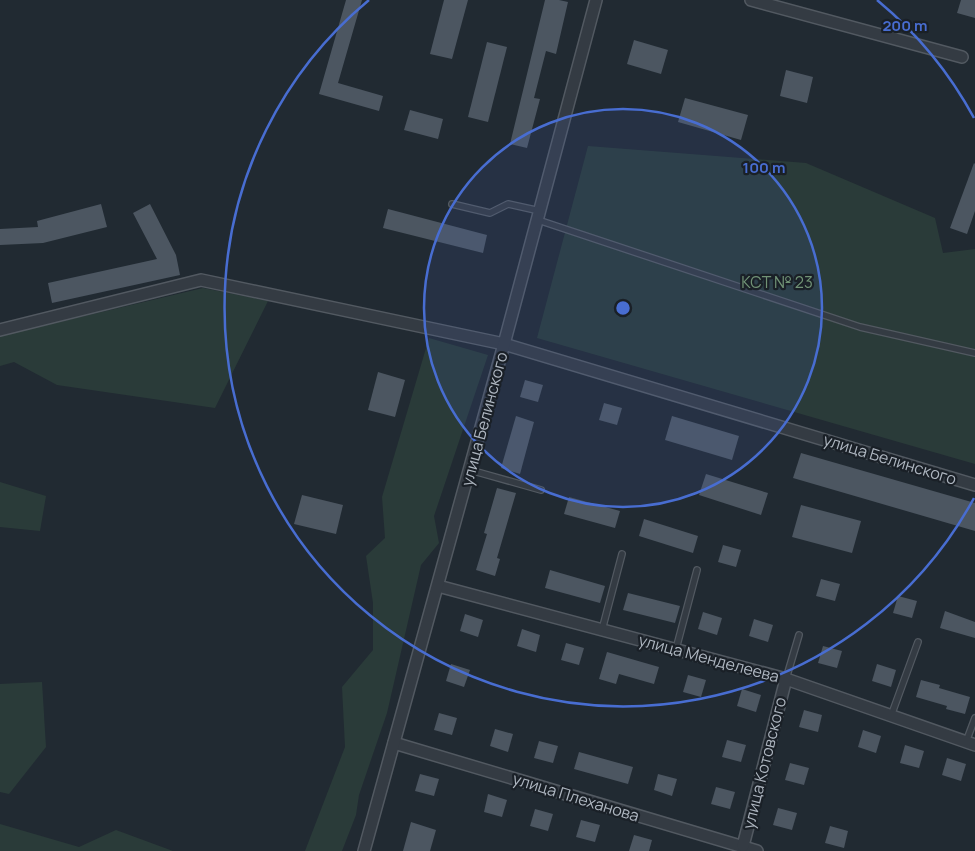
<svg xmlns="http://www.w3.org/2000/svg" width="975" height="851" font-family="Manrope,sans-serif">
	<rect width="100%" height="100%" fill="#212a32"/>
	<g fill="#2a3b39">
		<path d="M588 146 806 163 935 218 943 253 975 249V464L537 338Z"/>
		<path d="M203 288 268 301 215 408 57 385 14 362 0 366V336Z"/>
		<path d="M429 338 488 355 434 516 439 543 421 565 387 713 359 795 356 815 342 851H305L345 747 342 687 373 650V603L366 556 385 538 382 497Z"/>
		<path d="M0 482 46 496 40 531 0 527Z"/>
		<path d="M42 682 46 747 9 794 0 792V684Z"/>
		<path d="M0 824 79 847 116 830 173 851H0Z"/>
	</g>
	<g fill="#4c5661">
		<path d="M346 0H362L338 83 383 96 379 111 319 94Z"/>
		<path d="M444 0H468L452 59 430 54Z"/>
		<path d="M545 0H559L568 2 556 54 546 51 534 98 540 99 527 148 510 144Z"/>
		<path d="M961 0H975V18L957 13Z"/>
		<path d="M634 40 668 50 661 74 627 64Z"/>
		<path d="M487 42 507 47 488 122 468 117Z"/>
		<path d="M786 70 813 77 807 103 780 96Z"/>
		<path d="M685 98 748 115 741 140 678 122Z"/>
		<path d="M410 110 443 119 438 139 404 130Z"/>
		<path d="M974 163 975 164V211L967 234 950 228Z"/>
		<path d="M101 204 107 227 43 243 0 245V229L38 227 37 221Z"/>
		<path d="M150 204 176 255 180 275 52 303 48 283 157 259 133 213Z"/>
		<path d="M388 209 487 235 483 253 383 228Z"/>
		<path d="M378 372 405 380 395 417 368 410Z"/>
		<path d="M525 380 543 385 538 402 520 397Z"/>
		<path d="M604 403 622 408 617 425 599 420Z"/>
		<path d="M516 416 534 422 520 474 501 468Z"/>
		<path d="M672 416 739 436 732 460 665 440Z"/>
		<path d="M801 453 975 503V531L793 478Z"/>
		<path d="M706 474 768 493 761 515 699 495Z"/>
		<path d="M497 488 516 493 497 558 500 559 495 576 476 570 487 534 484 533Z"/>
		<path d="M302 495 343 505 336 534 294 524Z"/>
		<path d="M569 497 620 511 615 528 564 514Z"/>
		<path d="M801 505 861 521 852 553 792 537Z"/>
		<path d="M644 519 698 536 693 553 639 536Z"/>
		<path d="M723 545 741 550 736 567 718 562Z"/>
		<path d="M550 570 605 586 600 603 545 588Z"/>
		<path d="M821 579 840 584 835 601 816 596Z"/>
		<path d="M628 593 680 606 675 623 623 610Z"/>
		<path d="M898 596 917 601 912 618 893 613Z"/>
		<path d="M945 611 975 622V638L940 628Z"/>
		<path d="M703 612 722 618 717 635 698 629Z"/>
		<path d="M465 614 483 620 478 637 460 631Z"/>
		<path d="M754 619 773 625 768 642 749 636Z"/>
		<path d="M522 629 540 635 536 652 517 646Z"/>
		<path d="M566 643 584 648 579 665 561 660Z"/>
		<path d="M823 646 842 651 837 668 818 663Z"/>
		<path d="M607 652 659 667 654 684 619 674 616 684 599 679Z"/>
		<path d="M451 664 470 670 464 687 446 681Z"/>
		<path d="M877 664 896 670 891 687 872 681Z"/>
		<path d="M688 675 706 680 701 697 683 692Z"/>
		<path d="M921 680 940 685 939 688 970 697 965 714 946 709 947 706 916 697Z"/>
		<path d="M742 689 761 695 756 712 737 706Z"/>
		<path d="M804 710 822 715 818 732 799 727Z"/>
		<path d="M439 713 457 718 452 735 434 730Z"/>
		<path d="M495 729 513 734 508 752 490 746Z"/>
		<path d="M863 730 881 736 876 753 858 747Z"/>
		<path d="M727 740 746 745 741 762 722 757Z"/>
		<path d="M539 741 558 746 553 763 534 758Z"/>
		<path d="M905 745 924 751 919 768 900 763Z"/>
		<path d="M579 752 633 767 628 784 574 769Z"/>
		<path d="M947 758 966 764 961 781 942 775Z"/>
		<path d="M790 763 809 768 804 785 785 780Z"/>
		<path d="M420 774 439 779 434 796 415 791Z"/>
		<path d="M658 774 677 779 672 796 654 790Z"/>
		<path d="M716 787 735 792 730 809 711 804Z"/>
		<path d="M488 794 507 800 502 817 484 812Z"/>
		<path d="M778 808 797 813 792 830 773 825Z"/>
		<path d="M535 809 553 814 548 831 530 826Z"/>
		<path d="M581 820 600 825 595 842 576 837Z"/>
		<path d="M411 822 436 830 430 851H403Z"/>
		<path d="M830 826 848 831 844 848 825 843Z"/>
		<path d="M634 835 652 840 649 851H629Z"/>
	</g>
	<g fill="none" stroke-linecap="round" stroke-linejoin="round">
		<g stroke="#525961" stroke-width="8">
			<g id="service">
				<path d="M452 204 490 213 508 204 540 211"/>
				<path d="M538 220 860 327 975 353"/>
				<path d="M470 470 541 490"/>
				<path d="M602 630 622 554"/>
				<path d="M676 649 697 570"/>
				<path d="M786 679 799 635"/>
				<path d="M891 716 918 642"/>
				<path d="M966 742 975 718"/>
			</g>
		</g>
		<g stroke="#525961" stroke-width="14">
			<g id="minor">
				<path d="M751 0 962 57"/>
				<path d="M0 330 201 280 504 344 975 485"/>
				<path d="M438 586 786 679 975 745"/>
				<path d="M394 743 757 851"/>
				<path d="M743 846 786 679"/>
				<path d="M364 851 504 344 596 0"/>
			</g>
		</g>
		<use href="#service" stroke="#343b43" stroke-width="5.5"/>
		<use href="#minor" stroke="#343b43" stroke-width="11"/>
	</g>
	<circle cx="623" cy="308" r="199" fill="#486dd1" fill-opacity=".12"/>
	<g fill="none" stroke="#486dd1" stroke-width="2.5">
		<circle cx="623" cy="308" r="199"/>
		<path d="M974 498A399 399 0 1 1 369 0M877 0A399 399 0 0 1 974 118"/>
	</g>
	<g text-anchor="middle" stroke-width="4.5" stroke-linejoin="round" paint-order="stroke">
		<g font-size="16" fill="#719376" stroke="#1a2027">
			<text x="777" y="288">КСТ № 23</text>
		</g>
		<g font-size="16" fill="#aeb6c0" stroke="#1a2027">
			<text transform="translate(484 419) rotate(-75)" y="6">улица Белинского</text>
			<text transform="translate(890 459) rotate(17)" y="6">улица Белинского</text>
			<text transform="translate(709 658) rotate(15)" y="6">улица Менделеева</text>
			<text transform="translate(764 763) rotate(-76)" y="6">улица Котовского</text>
			<text transform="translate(576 797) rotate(17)" y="6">улица Плеханова</text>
		</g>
	</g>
	<circle cx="623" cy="308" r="8" fill="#486dd1" stroke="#1a2027" stroke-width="2.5"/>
	<g font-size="15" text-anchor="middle" font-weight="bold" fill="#486dd1" stroke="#1a2027" stroke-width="4.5" stroke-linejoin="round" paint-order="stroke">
		<text x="905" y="31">200 m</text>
		<text x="764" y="173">100 m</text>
	</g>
</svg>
